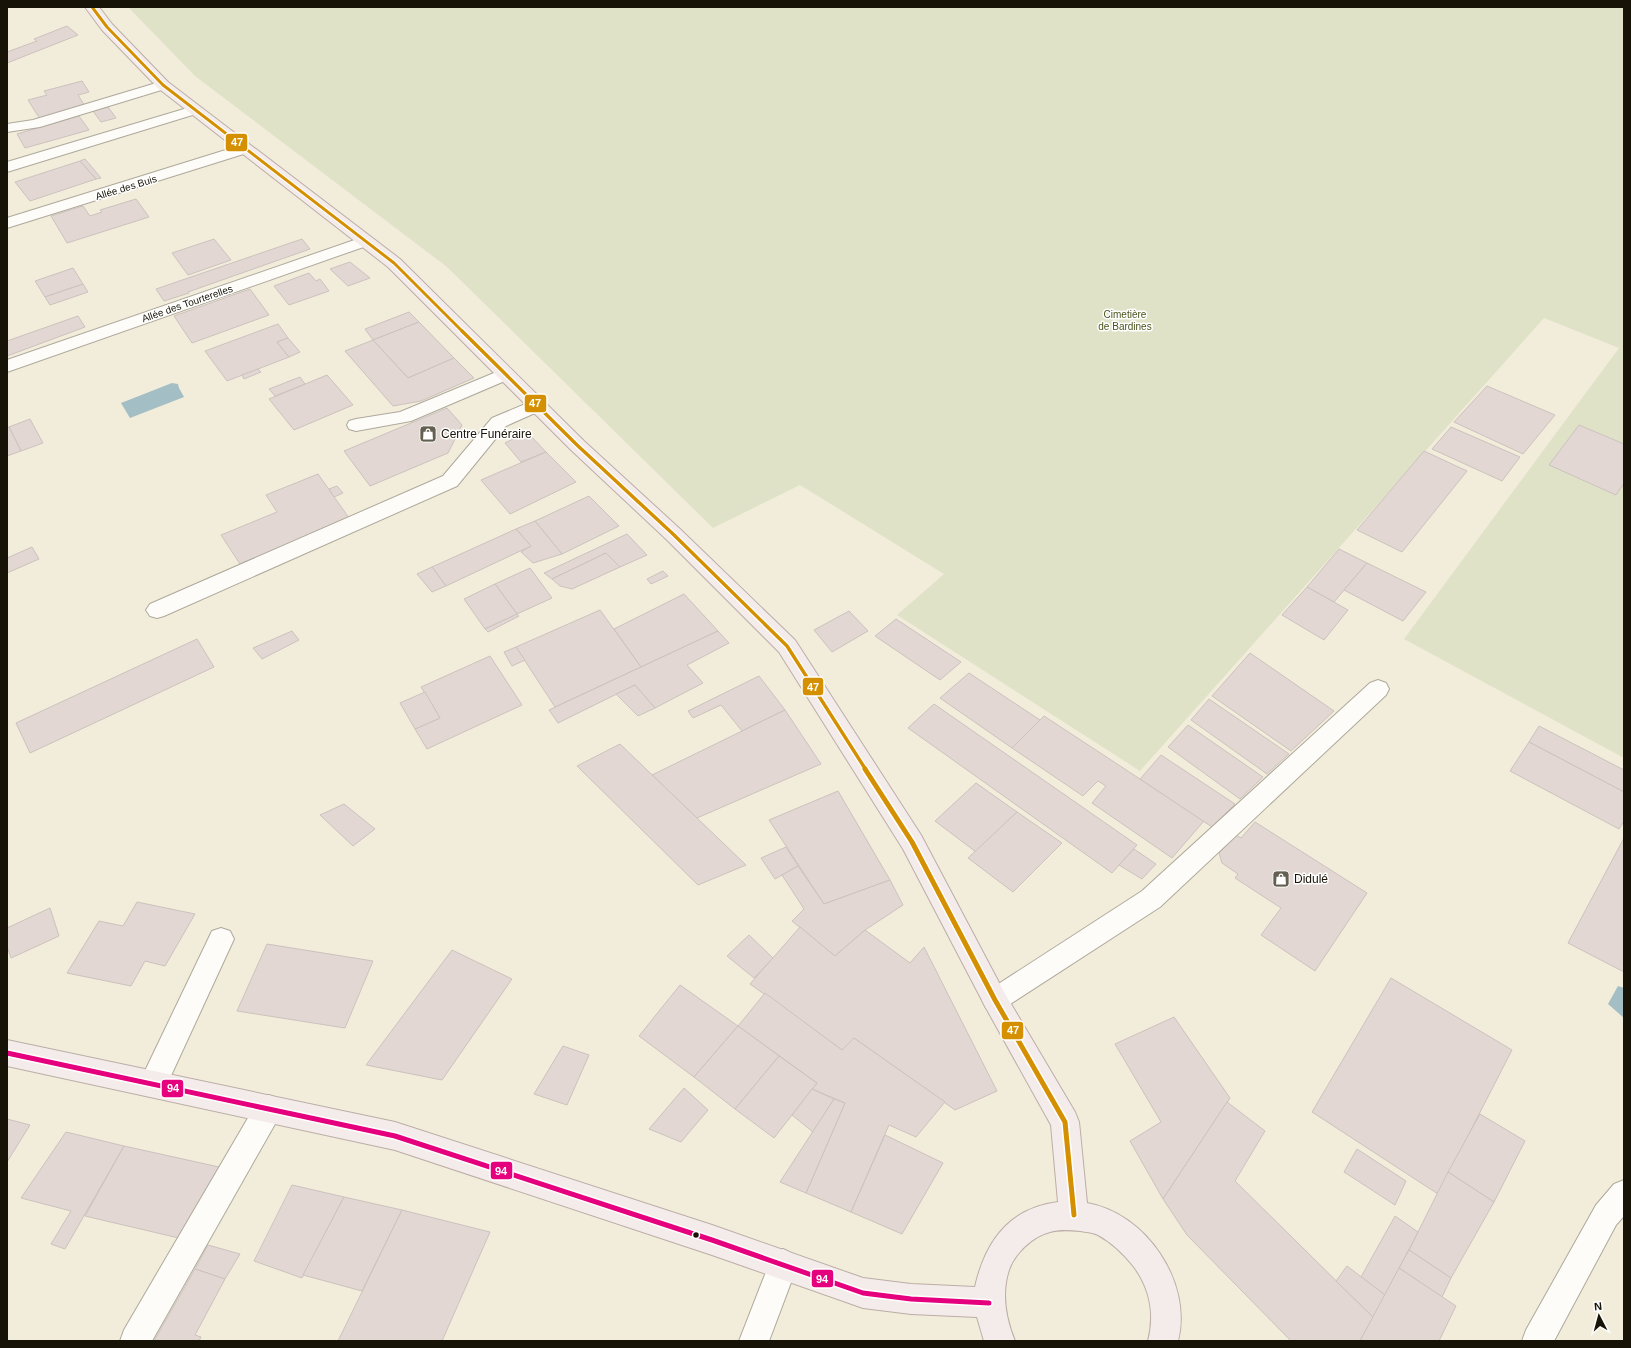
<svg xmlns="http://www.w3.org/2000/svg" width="1631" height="1348" font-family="Helvetica,sans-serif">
	<rect width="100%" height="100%" fill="#f2ecda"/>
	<path fill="#e0e2c8" d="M128 7H1624V758L1404 639 1619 348 1544 318 1140 771 897 615 944 574 800 485 713 528 447 267 195 76Z"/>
	<g fill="#a3bec4">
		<path d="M172 383 178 384 179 388 184 397 130 418 121 403Z"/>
		<path d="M1618 986 1624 988V1018L1608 1004Z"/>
	</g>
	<g fill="#e2d7d3" stroke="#ccc2be">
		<path d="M67 26 78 35 7 63V52L37 41 34 39Z"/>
		<path d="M82 81 89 92 78 95 85 106 40 119 28 100 47 95 44 91Z"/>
		<path d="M108 107 116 118 101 122 93 111Z"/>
		<path d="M79 116 89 130 25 148 17 134Z"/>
		<path d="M85 159 101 178 96 179 80 161Z"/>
		<path d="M80 161 96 179 30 201 15 182Z"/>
		<path d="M136 199 149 217 67 243 51 216 83 206 90 216 102 212 100 210Z"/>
		<path d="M214 239 231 260 188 275 172 253Z"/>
		<path d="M302 239 310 249 188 292 189 293 164 301 156 289Z"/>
		<path d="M350 262 370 278 348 286 330 269Z"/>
		<path d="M73 268 83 284 45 297 35 281Z"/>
		<path d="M309 273 316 281 320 279 329 291 289 305 274 286Z"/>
		<path d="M83 284 88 292 50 305 45 297Z"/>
		<path d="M250 289 269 315 192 343 174 316Z"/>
		<path d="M409 312 419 322 373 340 365 329Z"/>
		<path d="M78 316 85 327 7 356V341Z"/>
		<path d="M419 322 454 358 408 378 373 340Z"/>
		<path d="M278 324 288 338 277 342 289 357 227 381 205 351Z"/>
		<path d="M288 338 300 352 289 357 277 342Z"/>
		<path d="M373 340 408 378 454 358 474 378 421 401 393 406 345 351Z"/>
		<path d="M258 369 261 372 244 379 242 375Z"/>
		<path d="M327 375 353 405 294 430 269 399Z"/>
		<path d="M300 377 305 384 275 396 269 389Z"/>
		<path d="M1487 386 1555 415 1523 454 1454 422Z"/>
		<path d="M447 408 462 425 448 453 370 486 344 451Z"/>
		<path d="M30 419 43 443 21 451 9 427Z"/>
		<path d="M1579 425 1624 444V483L1616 495 1549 465Z"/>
		<path d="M9 427 21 451 7 456V428Z"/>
		<path d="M1451 427 1520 457 1502 481 1432 449Z"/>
		<path d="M527 432 546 452 521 462 505 443Z"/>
		<path d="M1424 451 1467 471 1402 552 1357 530Z"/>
		<path d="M546 452 576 482 510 514 481 480Z"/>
		<path d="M318 474 349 518 240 564 221 535 277 512 266 495Z"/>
		<path d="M337 486 343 493 334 497 329 489Z"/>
		<path d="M589 496 619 526 562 554 535 521Z"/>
		<path d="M535 521 562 554 533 563 521 552 531 546 516 529Z"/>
		<path d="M516 529 531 546 446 586 432 567Z"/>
		<path d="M627 534 647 555 620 567 606 553 552 579 544 573Z"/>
		<path d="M32 547 39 559 7 573V558Z"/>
		<path d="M1339 549 1367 563 1334 602 1307 587Z"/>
		<path d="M606 553 620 567 572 589 560 586 552 579Z"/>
		<path d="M1367 563 1426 592 1403 621 1344 590Z"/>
		<path d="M432 567 446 586 432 592 417 574Z"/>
		<path d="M530 568 552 598 517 614 495 584Z"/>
		<path d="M663 571 668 576 651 584 647 579Z"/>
		<path d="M495 584 517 614 485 629 464 599Z"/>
		<path d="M1307 587 1348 610 1324 640 1282 615Z"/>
		<path d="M684 594 718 631 641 667 614 629Z"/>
		<path d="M600 610 641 667 555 707 516 647Z"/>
		<path d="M849 611 868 631 832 652 814 630Z"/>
		<path d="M517 614 519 616 488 632 485 629Z"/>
		<path d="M896 619 961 662 940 680 875 636Z"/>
		<path d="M292 631 299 640 262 659 253 648Z"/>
		<path d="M718 631 729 643 687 665 703 683 655 708 635 685 558 723 549 710Z"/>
		<path d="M197 639 214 667 30 753 16 723Z"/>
		<path d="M516 647 525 660 512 666 504 652Z"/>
		<path d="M1250 653 1334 711 1291 751 1212 696Z"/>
		<path d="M490 656 522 705 427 749 415 729 440 718 421 687Z"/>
		<path d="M969 673 1040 720 1012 748 940 698Z"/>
		<path d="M759 676 785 710 742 731 721 705 693 718 688 711Z"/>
		<path d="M635 685 655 708 638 716 616 694Z"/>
		<path d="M425 692 440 718 415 729 400 703Z"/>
		<path d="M1209 699 1289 754 1267 774 1191 720Z"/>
		<path d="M934 704 1137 845 1112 873 908 728Z"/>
		<path d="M785 710 821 764 697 818 652 775Z"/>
		<path d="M1044 716 1204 821 1172 858 1092 803 1106 786 1098 781 1083 796 1012 748Z"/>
		<path d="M1188 725 1263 777 1240 799 1168 747Z"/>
		<path d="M1539 726 1624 770V792L1529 742Z"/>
		<path d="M1529 742 1624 792V821L1619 829 1510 771Z"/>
		<path d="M620 744 697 818 746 865 698 885 577 766Z"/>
		<path d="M1161 755 1235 804 1212 827 1140 779Z"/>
		<path d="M976 783 1017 812 976 852 935 821Z"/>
		<path d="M838 791 890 880 824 904 769 820Z"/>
		<path d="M344 804 375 829 353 846 320 815Z"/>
		<path d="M1017 812 1062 843 1013 892 968 858Z"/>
		<path d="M1255 822 1367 893 1315 971 1261 935 1281 908 1235 878 1238 874 1222 863 1219 853 1236 835 1241 838Z"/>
		<path d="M1624 838V972L1568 943Z"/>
		<path d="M786 847 798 866 775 879 761 858Z"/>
		<path d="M1134 849 1156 864 1142 879 1119 865Z"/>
		<path d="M798 866 824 904 890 880 903 905 865 930 835 956 792 921 804 909 782 875Z"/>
		<path d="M137 902 195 914 165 966 145 961 131 986 67 973 99 921 123 926Z"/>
		<path d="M50 908 59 936 11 958 7 946V928Z"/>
		<path d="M800 927 835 956 865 930 910 963 924 947 997 1091 955 1110 854 1038 842 1050 750 984Z"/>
		<path d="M749 935 773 958 754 978 727 956Z"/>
		<path d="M267 944 373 961 345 1028 237 1011Z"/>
		<path d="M452 950 512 979 442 1080 366 1065Z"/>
		<path d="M1391 978 1512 1050 1438 1194 1312 1112Z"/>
		<path d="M680 985 738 1026 694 1077 639 1036Z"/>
		<path d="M765 993 842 1050 854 1038 945 1102 916 1137 889 1125 851 1212 806 1193 845 1103 812 1089 817 1083 738 1026Z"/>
		<path d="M1174 1017 1230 1098 1163 1199 1130 1141 1161 1122 1115 1044Z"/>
		<path d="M738 1026 779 1056 735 1109 694 1077Z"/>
		<path d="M563 1046 589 1055 567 1105 534 1094Z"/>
		<path d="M779 1056 817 1083 774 1138 735 1109Z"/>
		<path d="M684 1088 708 1110 681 1142 649 1129Z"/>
		<path d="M812 1089 834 1099 813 1132 792 1115Z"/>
		<path d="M834 1099 845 1103 806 1193 780 1182Z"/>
		<path d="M1227 1102 1265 1131 1235 1181 1373 1317 1360 1341H1291L1187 1235 1163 1199Z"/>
		<path d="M1480 1114 1525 1141 1494 1202 1448 1172Z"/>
		<path d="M7 1119 30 1125 7 1162Z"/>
		<path d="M66 1132 124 1146 65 1249 51 1244 71 1211 21 1198Z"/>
		<path d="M885 1135 943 1163 902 1234 851 1212Z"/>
		<path d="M124 1146 219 1167 183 1239 85 1216Z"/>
		<path d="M1357 1149 1406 1181 1395 1205 1344 1172Z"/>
		<path d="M1448 1172 1494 1202 1451 1278 1409 1250Z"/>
		<path d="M292 1185 344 1197 302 1278 254 1261Z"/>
		<path d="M344 1197 402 1210 362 1291 303 1275Z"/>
		<path d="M402 1210 490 1232 442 1341H338Z"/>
		<path d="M1395 1216 1418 1232 1385 1295 1361 1277Z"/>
		<path d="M208 1245 240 1254 225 1279 195 1269Z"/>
		<path d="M1409 1250 1451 1278 1442 1297 1399 1268Z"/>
		<path d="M1347 1266 1385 1295 1373 1317 1336 1281Z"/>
		<path d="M1399 1268 1456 1306 1439 1341H1360Z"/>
		<path d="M195 1269 225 1279 195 1335 201 1337 199 1341H154Z"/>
	</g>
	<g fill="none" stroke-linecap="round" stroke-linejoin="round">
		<g stroke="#aea99b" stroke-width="2">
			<g id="minor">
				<path d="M163 81 168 82 170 85 168 88 40 127 7 132V124L33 120Z"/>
				<path d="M194 106 199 107 201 110 199 113 7 172V162Z"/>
				<path d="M245 144 250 146 253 149 250 152 7 228V218Z"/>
				<path d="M366 236 372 238 374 241 372 244 7 372V360Z"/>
				<path d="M506 368 512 370 515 374 512 378 411 421 356 431 349 429 347 425 349 421 356 419 400 412Z"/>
				<path d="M537 399 544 401 546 405 544 409 506 426 457 486 164 616 157 618 150 616 146 610 150 604 443 476 492 418Z"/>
				<path d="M1378 680 1386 683 1389 689 1386 695 1160 907 1004 1008 995 1012 986 1008 982 1000 986 992 1142 891 1370 683Z"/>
				<path d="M221 928 230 931 234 939 163 1093 153 1097 143 1093 139 1084 143 1075 212 931Z"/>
				<path d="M269 1095 279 1099 283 1108 279 1117 152 1341H120L124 1330 259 1099Z"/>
				<path d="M1624 1180V1216L1616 1225 1554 1341H1522L1526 1330 1596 1205 1614 1184Z"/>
				<path d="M783 1249 793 1254 798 1264 769 1341H739L773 1254Z"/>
			</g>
		</g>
		<g stroke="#bcada6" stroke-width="2">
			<path id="major" d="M85 7H99L112 24 168 82 400 259 584 441 680 529 795 640 921 835 1004 992 1075 1112 1079 1122 1087 1203C1146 1213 1193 1283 1178 1341H1148C1155 1314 1150 1289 1134 1267 1124 1254 1111 1242 1098 1235 1092 1232 1085 1232 1080 1231 1070 1230 1060 1229 1050 1232 1033 1236 1014 1254 1009 1270 1001 1294 1006 1319 1015 1341H984L977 1317 911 1314 863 1308 712 1255 395 1150 7 1066V1040L395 1122 712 1225 863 1278 911 1284 975 1287C985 1242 1009 1208 1058 1202L1051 1125 986 1008 903 849 779 652 666 539 570 449 388 267 158 88 102 30Z"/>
		</g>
		<use href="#minor" fill="#fdfcf9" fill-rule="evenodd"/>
		<use href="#major" fill="#f4eceb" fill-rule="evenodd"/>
		<g stroke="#fff" stroke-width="5">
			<path id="bus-1-far2" d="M92 7 107 27 163 85 394 263 463 332"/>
		</g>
		<g stroke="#fff" stroke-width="6">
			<path id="bus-1-far1" d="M462 331 577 445 673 534 787 646 866 770"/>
		</g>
		<g stroke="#fff" stroke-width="8">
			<path id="bus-1" d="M865 769 912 842 995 1000 1065 1122 1074 1215"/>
		</g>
		<g stroke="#fff" stroke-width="8">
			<path id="bus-2" d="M7 1053 395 1136 712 1240 863 1293 911 1299 989 1303"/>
		</g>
		<use href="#bus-1-far2" stroke="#d59001" stroke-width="3"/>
		<use href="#bus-1-far1" stroke="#d59001" stroke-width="3.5"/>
		<use href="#bus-1" stroke="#d59001" stroke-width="5"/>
		<use href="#bus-2" stroke="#e5007d" stroke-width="5"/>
	</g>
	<defs>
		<g id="shop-square" transform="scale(0.9)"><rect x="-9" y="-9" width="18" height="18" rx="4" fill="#646051" stroke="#fff"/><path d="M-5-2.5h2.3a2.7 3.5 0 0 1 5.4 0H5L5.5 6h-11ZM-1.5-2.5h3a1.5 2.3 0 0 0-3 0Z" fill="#fff"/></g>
	</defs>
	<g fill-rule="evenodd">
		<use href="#shop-square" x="428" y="434"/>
		<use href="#shop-square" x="1281" y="879"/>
	</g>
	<circle fill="#171407" stroke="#fff" stroke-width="1.5" cx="696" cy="1235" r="3.5"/>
	<g text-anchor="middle" stroke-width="3" stroke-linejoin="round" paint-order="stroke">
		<g font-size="10" fill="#171407" stroke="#fff">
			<text transform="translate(126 187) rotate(-17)" y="4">Allée des Buis</text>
			<text transform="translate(187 303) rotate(-19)" y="4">Allée des Tourterelles</text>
		</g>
		<g font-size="10" fill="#4a541c" stroke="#fff">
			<text x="1125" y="318">Cimetière<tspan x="1125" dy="12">de Bardines</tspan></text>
		</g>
		<g font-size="12" fill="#171407" stroke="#fff" text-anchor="start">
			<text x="441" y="438">Centre Funéraire</text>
			<text x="1294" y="883">Didulé</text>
		</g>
	</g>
	<g stroke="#fff" stroke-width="1.5">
		<rect x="225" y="133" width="23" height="19" rx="4" fill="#d59001"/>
		<rect x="524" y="394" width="23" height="19" rx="4" fill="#d59001"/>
		<rect x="802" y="677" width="22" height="19" rx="4" fill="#d59001"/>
		<rect x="1001" y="1021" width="23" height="19" rx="4" fill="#d59001"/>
		<rect x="161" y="1079" width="23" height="19" rx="4" fill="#e5007d"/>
		<rect x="490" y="1161" width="23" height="19" rx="4" fill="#e5007d"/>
		<rect x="811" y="1269" width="23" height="19" rx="4" fill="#e5007d"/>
	</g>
	<g font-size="11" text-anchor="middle" font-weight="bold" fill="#fff">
		<text x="237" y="146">47</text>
		<text x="535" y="407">47</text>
		<text x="813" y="691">47</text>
		<text x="1013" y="1034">47</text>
		<text x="173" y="1092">94</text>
		<text x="501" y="1175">94</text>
		<text x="822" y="1283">94</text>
	</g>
	<rect width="1631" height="1348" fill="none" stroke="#171407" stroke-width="16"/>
	<g transform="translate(1599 1316) rotate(354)" stroke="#ffffff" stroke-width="3" paint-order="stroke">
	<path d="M0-3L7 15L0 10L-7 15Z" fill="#171407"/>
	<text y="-6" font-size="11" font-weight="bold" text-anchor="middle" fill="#171407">N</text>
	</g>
</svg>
